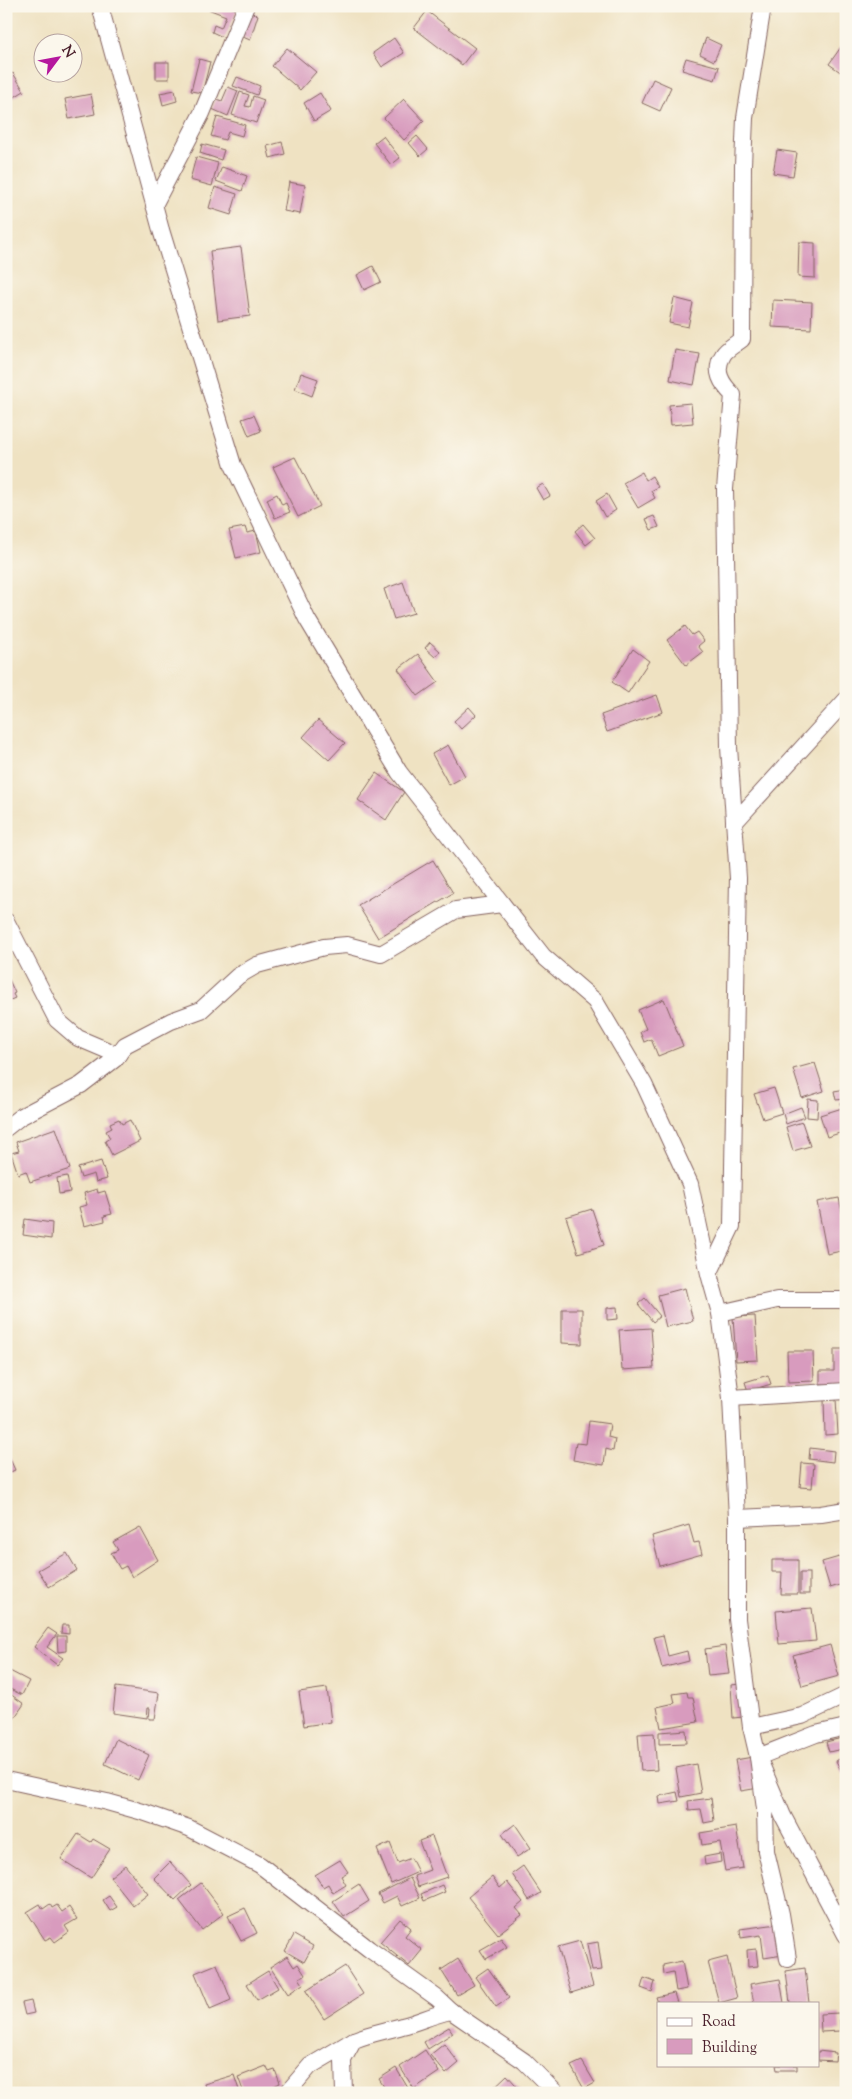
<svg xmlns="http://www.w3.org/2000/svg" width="852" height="2099" font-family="'Sorts Mill Goudy',serif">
	<rect width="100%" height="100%" fill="#fbf7ec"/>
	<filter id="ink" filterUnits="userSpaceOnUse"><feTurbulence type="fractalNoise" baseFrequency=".02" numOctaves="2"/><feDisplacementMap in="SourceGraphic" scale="10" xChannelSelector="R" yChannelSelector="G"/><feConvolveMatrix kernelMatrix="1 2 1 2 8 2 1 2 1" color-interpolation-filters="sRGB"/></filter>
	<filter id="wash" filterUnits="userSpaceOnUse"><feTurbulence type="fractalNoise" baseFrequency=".0096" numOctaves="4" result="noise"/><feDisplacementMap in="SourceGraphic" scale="20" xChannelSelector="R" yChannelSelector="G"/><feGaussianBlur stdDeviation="1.12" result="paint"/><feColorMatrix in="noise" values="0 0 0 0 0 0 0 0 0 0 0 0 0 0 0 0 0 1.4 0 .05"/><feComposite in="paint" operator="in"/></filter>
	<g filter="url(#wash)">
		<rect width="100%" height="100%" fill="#efe2c2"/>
		<g id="blocks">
			<g fill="#d89bbe">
				<path d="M209 6H228L237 10 225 38 212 32 214 25 221 28 226 16 208 9Z"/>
				<path d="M246 11 258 15 250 40 238 35Z"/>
				<path d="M427 11 475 48 462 65 414 28Z"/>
				<path d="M394 38 404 53 382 67 373 53Z"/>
				<path d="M706 38 721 45 714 61 700 54Z"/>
				<path d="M846 40V76L829 64Z"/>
				<path d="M287 48 316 72 300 90 272 66Z"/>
				<path d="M686 58 719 67 715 80 682 70Z"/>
				<path d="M199 59 210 62 202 93 191 91Z"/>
				<rect x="156" y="62" width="13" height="17"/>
				<path d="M13 73 24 91 8 101 6 77Z"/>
				<path d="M237 77 260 86 257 95 233 86Z"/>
				<path d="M653 79 671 87 660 111 642 103Z"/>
				<path d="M228 87 238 91 228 116 212 109 216 99 222 101Z"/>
				<path d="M175 90 177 101 163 105 160 93Z"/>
				<path d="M240 92 249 95 245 106 250 107 253 96 264 100 256 123 232 115Z"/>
				<path d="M320 93 331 111 314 121 304 103Z"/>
				<path d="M91 94 95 114 69 119 65 99Z"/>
				<path d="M404 99 424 121 404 140 384 118Z"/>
				<path d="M217 117 245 125 242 136 228 132 225 140 211 136Z"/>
				<path d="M383 136 400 158 391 165 374 143Z"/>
				<path d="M417 136 428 149 420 156 409 143Z"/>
				<path d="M282 142 285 154 270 158 267 146Z"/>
				<path d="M202 144 224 150 221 160 200 153Z"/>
				<path d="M777 150 797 153 793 176 773 173Z"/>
				<path d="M196 157 218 163 212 186 190 180Z"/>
				<path d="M222 167 247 176 242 191 216 181Z"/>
				<path d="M289 182 305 185 300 214 284 211Z"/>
				<path d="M215 187 237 194 231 215 209 208Z"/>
				<path d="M799 242 815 243V278L798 277Z"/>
				<path d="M241 247 250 316 218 320 210 251Z"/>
				<path d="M373 266 381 282 364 290 357 275Z"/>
				<path d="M674 298 693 303 688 327 669 323Z"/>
				<path d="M773 300 812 302 811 329 772 327Z"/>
				<path d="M675 350 700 354 694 385 670 380Z"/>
				<path d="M301 373 318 379 312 396 295 389Z"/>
				<path d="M691 403 693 423 671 425 669 405Z"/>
				<path d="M254 415 261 431 249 436 242 419Z"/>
				<path d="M295 457 320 506 298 517 273 467Z"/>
				<path d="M642 472 646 480 652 476 658 487 651 491 655 498 638 508 623 483Z"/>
				<path d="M543 484 550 496 543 500 536 488Z"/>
				<path d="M277 494 282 505 286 503 290 512 275 518 267 499Z"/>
				<path d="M607 494 616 510 605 517 596 501Z"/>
				<path d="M654 516 659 527 651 530 646 519Z"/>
				<path d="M583 524 595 538 586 545 575 531Z"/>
				<path d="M245 527 247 533 256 531 261 552 236 558 229 530Z"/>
				<path d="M403 582 414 613 394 619 384 589Z"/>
				<path d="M685 626 692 635 697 632 704 641 698 646 703 652 686 665 667 640Z"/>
				<path d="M430 642 440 651 435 657 425 648Z"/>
				<path d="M633 649 649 661 628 693 612 682Z"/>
				<path d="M418 654 438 682 418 696 398 669Z"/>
				<path d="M657 695 663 712 607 732 601 715Z"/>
				<path d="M469 707 476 715 461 729 454 721Z"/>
				<path d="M318 720 345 743 329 760 303 737Z"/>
				<path d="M448 745 465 776 449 785 432 754Z"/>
				<path d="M376 773 404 792 386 820 358 800Z"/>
				<path d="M433 860 453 893 378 938 358 905Z"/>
				<path d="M6 973 15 993 13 994 15 998 6 1002Z"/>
				<path d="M664 999 683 1046 658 1056 651 1039 644 1042 640 1032 646 1029 638 1010Z"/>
				<path d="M815 1063 824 1091 802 1098 793 1069Z"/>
				<path d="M774 1088 782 1113 763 1119 754 1094Z"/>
				<path d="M846 1089V1099L836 1100 834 1091Z"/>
				<path d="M808 1099 818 1100 817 1118 807 1117Z"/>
				<path d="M846 1102V1131L827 1137 820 1115 842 1108 841 1103Z"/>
				<path d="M801 1107 805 1117 786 1124 783 1114Z"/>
				<path d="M119 1119 122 1124 130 1120 140 1141 112 1155 105 1141 110 1138 106 1131 112 1128 110 1123Z"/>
				<path d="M802 1122 810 1146 793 1151 786 1127Z"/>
				<path d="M56 1128 70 1169 30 1182 26 1171 18 1174 11 1153 19 1151 16 1142Z"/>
				<path d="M101 1161 107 1179 96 1182 94 1174 81 1178 78 1168Z"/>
				<path d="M67 1176 70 1192 59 1194 57 1178Z"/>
				<path d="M97 1189 98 1193 105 1191 112 1214 104 1216 105 1221 84 1226 79 1207 87 1205 84 1193Z"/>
				<path d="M839 1198 846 1232V1250L827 1254 817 1202Z"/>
				<path d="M592 1209 604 1245 578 1253 566 1217Z"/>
				<path d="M25 1219 52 1223 51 1239 23 1235Z"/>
				<path d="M685 1288 693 1321 666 1327 658 1295Z"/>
				<path d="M645 1298 660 1316 653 1322 638 1304Z"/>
				<path d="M617 1307 618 1319 607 1320V1308Z"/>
				<path d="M562 1309H582V1344L562 1343Z"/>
				<path d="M755 1316 758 1360 736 1361 733 1317Z"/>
				<path d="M651 1328 654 1368 622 1370 619 1330Z"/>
				<path d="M834 1349H846V1385L820 1384V1371H834Z"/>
				<path d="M787 1351H813L814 1381 788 1382Z"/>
				<path d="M768 1375 771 1384 748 1391 745 1382Z"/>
				<path d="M824 1399H836L838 1434 825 1435Z"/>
				<path d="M589 1421 610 1424 608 1437 615 1439 613 1451 606 1449 604 1465 573 1460 576 1443 586 1444Z"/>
				<path d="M810 1448 834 1451 833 1462 809 1459Z"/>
				<path d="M6 1450 15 1470 6 1474Z"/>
				<path d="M802 1463 814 1464 812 1488 800 1487Z"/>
				<path d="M689 1525 694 1543 699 1542 702 1554 660 1566 652 1536Z"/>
				<path d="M140 1527 158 1560 132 1577 126 1566 120 1569 111 1553 118 1550 113 1542Z"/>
				<path d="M67 1553 77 1570 49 1587 38 1570Z"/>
				<path d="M846 1555V1583L830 1588 822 1562Z"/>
				<path d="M772 1560H798V1594H781L782 1572H772Z"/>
				<rect x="800" y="1573" width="9" height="21"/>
				<path d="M812 1608 816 1641 779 1644 776 1611Z"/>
				<path d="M62 1625H69V1634L61 1633Z"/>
				<path d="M48 1628 57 1634 47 1647 63 1658 57 1665 34 1647Z"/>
				<path d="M663 1635 668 1656 687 1651 689 1661 662 1668 654 1637Z"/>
				<path d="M57 1636H66V1651L58 1652Z"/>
				<path d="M830 1645 839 1676 802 1686 793 1655Z"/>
				<path d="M725 1646 729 1674 708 1676 705 1649Z"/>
				<path d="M6 1669 29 1681 22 1695 6 1687Z"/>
				<path d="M741 1684 743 1717 733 1718 731 1685Z"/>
				<path d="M116 1687 159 1693 155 1719H149L150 1708H148L147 1718 113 1713Z"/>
				<path d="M327 1688 331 1722 304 1726 299 1692Z"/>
				<path d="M6 1691 24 1704 6 1730Z"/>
				<path d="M687 1692 688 1697H693L698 1722 661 1728 657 1707 675 1703 673 1694Z"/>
				<path d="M686 1730 687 1743 659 1744V1732Z"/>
				<path d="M654 1733 657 1770 641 1771 638 1734Z"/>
				<path d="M846 1737V1748L829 1752 826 1742Z"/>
				<path d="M116 1739 149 1755 138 1780 105 1764Z"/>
				<path d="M846 1755V1775L844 1776 836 1761Z"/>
				<path d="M753 1757 759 1788 741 1791 735 1760Z"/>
				<path d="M696 1764 701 1793 681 1797 676 1768Z"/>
				<path d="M677 1792 679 1801 660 1804 659 1796Z"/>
				<path d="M711 1798 714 1821 704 1823 701 1809 689 1810 688 1801Z"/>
				<path d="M515 1824 531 1848 517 1857 502 1834Z"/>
				<path d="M736 1827 743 1868 725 1871 720 1842 702 1845 700 1833Z"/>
				<path d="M78 1834 91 1842 93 1839 110 1849 91 1878 61 1859Z"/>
				<path d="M432 1836 447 1877 418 1887 414 1876 430 1870 419 1841Z"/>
				<path d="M390 1843 398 1863 411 1858 418 1872 391 1884 377 1849Z"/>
				<path d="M720 1854 721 1862 705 1865 704 1857Z"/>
				<path d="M340 1860 348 1872 341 1876 346 1885 333 1893 328 1884 323 1887 315 1875Z"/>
				<path d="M170 1862 191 1885 175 1900 154 1878Z"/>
				<path d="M125 1865 148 1894 133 1906 110 1877Z"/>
				<path d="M523 1866 541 1893 529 1900 512 1874Z"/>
				<path d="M492 1877 500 1888 507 1882 523 1902 516 1908 522 1915 498 1934 468 1897Z"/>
				<path d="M410 1878 420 1898 402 1906 397 1896 383 1903 378 1894Z"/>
				<path d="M201 1883 224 1913 202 1930 179 1900Z"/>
				<path d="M359 1884 369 1901 344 1917 333 1901Z"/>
				<path d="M442 1885 445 1892 424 1901 421 1894Z"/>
				<path d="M109 1896 117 1907 110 1911 103 1900Z"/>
				<path d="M40 1904 43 1909 50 1904 52 1908 57 1905 62 1912 69 1907 77 1919 65 1926 69 1932 55 1942 51 1937 45 1940 27 1912Z"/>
				<path d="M245 1908 257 1933 241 1941 228 1916Z"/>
				<path d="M400 1919 411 1928 405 1936 422 1950 409 1966 380 1942Z"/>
				<path d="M778 1924 783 1955 764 1958 761 1935 741 1938 740 1929Z"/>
				<path d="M294 1935 313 1946 304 1962 285 1951Z"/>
				<path d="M501 1938 507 1947 486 1959 480 1950Z"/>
				<path d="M580 1941 593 1986 571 1993 558 1947Z"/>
				<path d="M598 1942 602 1970 592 1971 587 1944Z"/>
				<path d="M756 1949 758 1966 748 1967 747 1950Z"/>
				<path d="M287 1956 294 1967 298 1964 305 1975 299 1978 303 1984 288 1994 270 1967Z"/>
				<path d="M727 1957 737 1998 719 2003 708 1962Z"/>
				<path d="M458 1959 474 1985 457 1995 441 1970Z"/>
				<path d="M682 1961 687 1989 676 1991 673 1972 664 1974 663 1965Z"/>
				<path d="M217 1964 231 2000 210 2009 195 1973Z"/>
				<path d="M345 1966 363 1994 324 2019 306 1991Z"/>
				<path d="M488 1968 509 1998 496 2007 475 1977Z"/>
				<path d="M805 1968 809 2003H790L786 1971Z"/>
				<path d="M268 1971 278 1988 257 2000 247 1984Z"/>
				<path d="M644 1978 655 1982 652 1992 641 1988Z"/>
				<path d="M780 1979 784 2003H754L750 1984Z"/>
				<path d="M674 1993 677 2003H658L656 1997Z"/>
				<path d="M31 2001 34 2013 25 2015 22 2003Z"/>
				<path d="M839 2013 840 2031 821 2032 820 2014Z"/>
				<path d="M449 2027 453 2033 428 2049 424 2042Z"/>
				<path d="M444 2044 459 2063 446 2074 430 2055Z"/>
				<path d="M425 2050 439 2072 414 2089 400 2067Z"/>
				<path d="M818 2051 836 2053 835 2061 818 2060Z"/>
				<path d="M582 2061 595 2083 584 2089 571 2066Z"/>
				<path d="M776 2065H797V2070H777Z"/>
				<path d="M266 2066 269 2072 275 2070 280 2083 274 2086 276 2091 244 2093 238 2077Z"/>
				<path d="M396 2068 408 2088 400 2093H388L379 2079Z"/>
				<path d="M234 2075 240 2093H207L204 2084Z"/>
				<path d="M507 2075 523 2093H488Z"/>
			</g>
		</g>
	</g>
	<g filter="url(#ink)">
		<use href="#blocks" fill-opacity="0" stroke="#846360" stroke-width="1"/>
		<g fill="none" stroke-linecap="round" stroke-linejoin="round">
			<g stroke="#846360" stroke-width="18">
				<g id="minor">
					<path d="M100 6 161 230 233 465 307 619 399 772 543 956 595 1001 644 1084 690 1184 709 1274 720 1313 731 1398 737 1518V1619L751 1727 758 1757 783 1816 846 1935"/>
					<path d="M154 205 202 113 246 6"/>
					<path d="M734 823 846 700"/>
					<path d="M6 921 57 1020 78 1038 118 1055"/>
					<path d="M6 1128 20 1117 81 1085 115 1059 125 1045 171 1021 201 1010 238 976 257 965 324 947 347 945 381 954 456 910 502 904"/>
					<path d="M709 1274 732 1226 738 878 729 747 725 489 733 395C722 384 713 371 723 355 726 349 736 344 742 339L743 165 745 118 763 6"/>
					<path d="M720 1313 777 1300H846"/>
					<path d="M731 1398 846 1391"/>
					<path d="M737 1518 821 1514 846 1510"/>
					<path d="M751 1727 802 1716 846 1695"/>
					<path d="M6 1780 107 1802 143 1812 189 1828 260 1865 369 1949 437 1998 451 2011 524 2061 556 2093"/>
					<path d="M788 1959 781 1914 766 1851 765 1809 758 1757 816 1734 846 1727"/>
					<path d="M287 2093 310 2066 354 2040"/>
					<path d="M344 2093 343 2060 354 2040C371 2033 385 2031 402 2026 419 2022 434 2014 451 2011"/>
				</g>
			</g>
			<use href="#minor" stroke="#fff" stroke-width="16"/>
		</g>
	</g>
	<rect width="852" height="2099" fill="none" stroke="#fbf7ec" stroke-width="25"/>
	<rect x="657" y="2002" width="162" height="65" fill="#fbf7ec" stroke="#b4a19f"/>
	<rect x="667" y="2018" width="25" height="8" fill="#ffffff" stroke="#b4a19f"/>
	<text x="702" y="2026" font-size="15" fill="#4a1f2b">Road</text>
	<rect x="667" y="2039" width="25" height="15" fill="#d89bbe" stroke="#b4a19f"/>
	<text x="702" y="2052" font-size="15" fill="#4a1f2b">Building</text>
	<g transform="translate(58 58) rotate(58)"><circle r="24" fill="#fbf7ec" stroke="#b4a19f"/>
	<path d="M0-4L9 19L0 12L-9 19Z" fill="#b5179e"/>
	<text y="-8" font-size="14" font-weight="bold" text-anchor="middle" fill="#4a1f2b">N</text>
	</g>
</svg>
